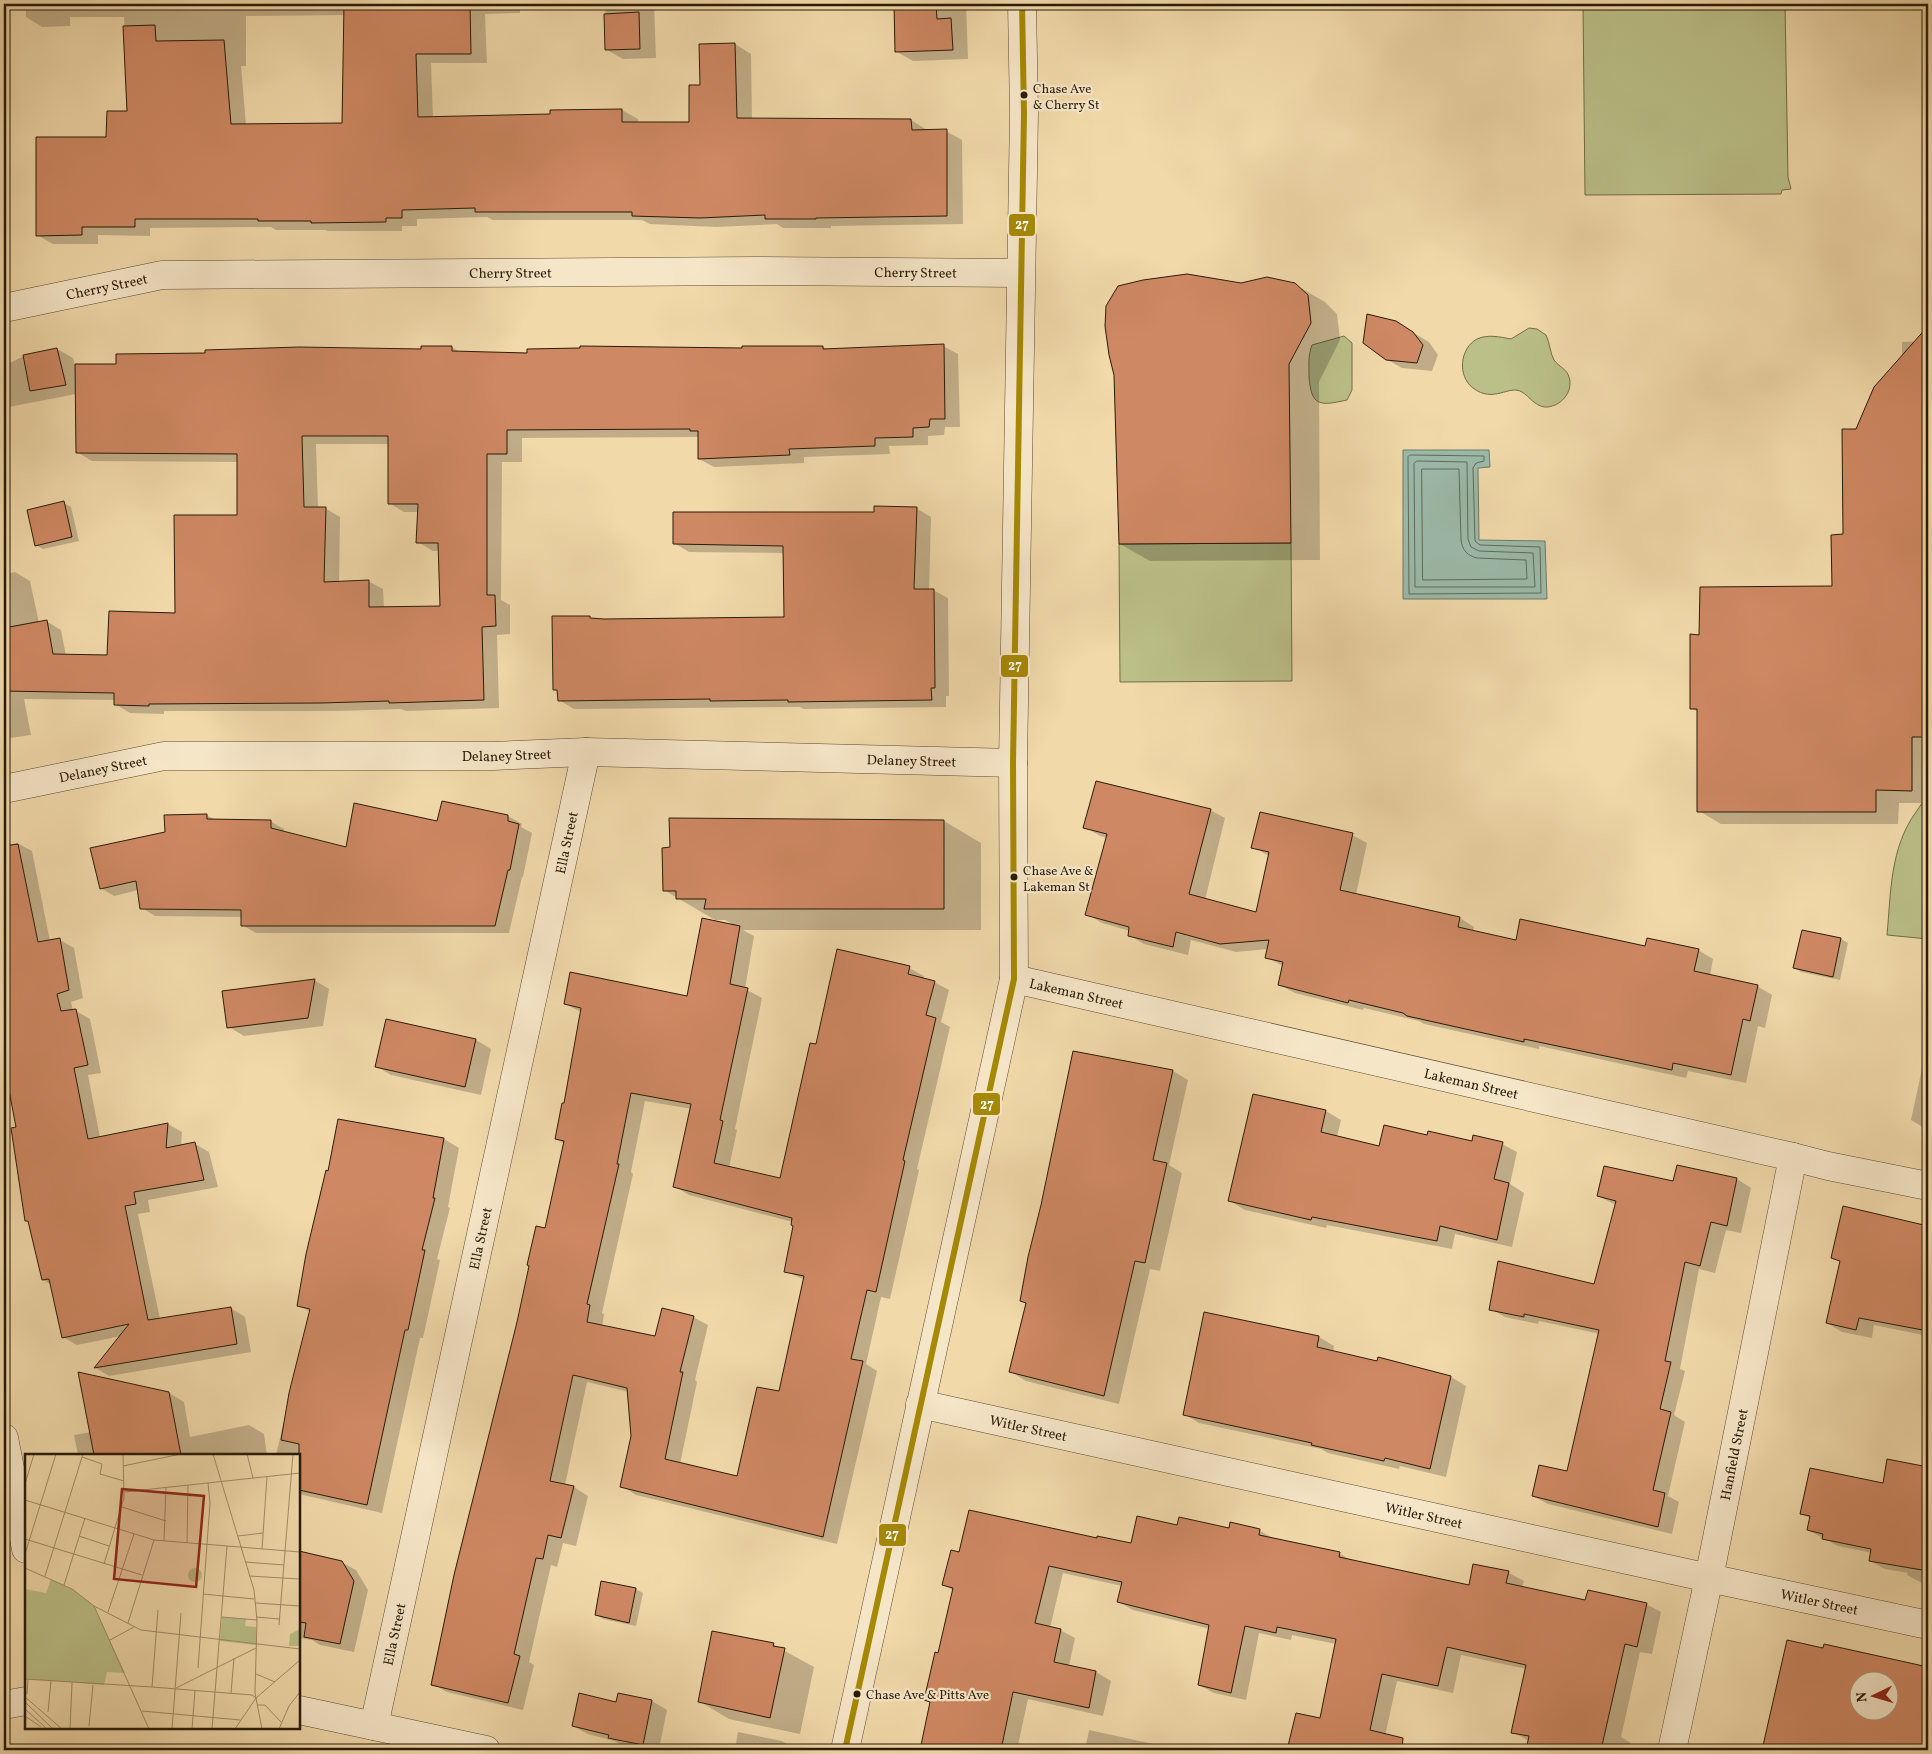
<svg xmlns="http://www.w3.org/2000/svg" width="1932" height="1754" font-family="Vollkorn,serif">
	<rect width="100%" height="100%" fill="#f1d9aa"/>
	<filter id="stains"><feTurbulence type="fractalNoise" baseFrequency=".004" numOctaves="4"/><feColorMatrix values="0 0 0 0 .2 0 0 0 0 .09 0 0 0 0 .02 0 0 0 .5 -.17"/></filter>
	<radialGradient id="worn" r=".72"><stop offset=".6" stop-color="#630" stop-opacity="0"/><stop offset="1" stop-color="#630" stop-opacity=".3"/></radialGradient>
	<g fill="#bbbf88" stroke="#726d48">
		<path d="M1583 4H1785L1788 177 1791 189 1782 190 1781 194 1585 195Z"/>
		<path d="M1529 328 1537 329 1546 335C1550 343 1550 353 1554 360 1559 367 1567 369 1569 377 1574 392 1560 408 1544 407 1534 405 1530 397 1522 392 1509 384 1494 404 1473 388 1457 376 1460 348 1477 339 1488 334 1500 337 1511 339Z"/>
		<path d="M1344 336 1352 343V390L1347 400C1320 406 1311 407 1309 376 1309 364 1308 356 1312 345Z"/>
		<path d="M1291 543 1292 681 1120 682 1119 544Z"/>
		<path d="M1928 797V939L1887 935C1891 892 1890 848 1916 812 1920 806 1923 801 1928 797Z"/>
	</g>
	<path fill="#9bbaa9" stroke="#6d7a68" d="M1403 450H1489L1490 467 1478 468 1479 540 1545 541 1547 599H1403Z"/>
	<g fill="#0003" fill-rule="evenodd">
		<path d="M26 4H520V13L485 14 487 63H431L433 118 551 115V111L622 110 638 119V124H690L701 86 735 44 751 54 752 120H911L927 130 946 131 962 140 963 224 831 226V228H783L777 224 717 227 650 224 642 220H493L487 217 417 219V226H402V231H328L325 230H276L271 227 150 228V236L98 235V244H53L37 235 128 112 124 17H70V26L42 27 26 17ZM345 15 343 124 246 125 241 66H246V16Z"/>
		<path d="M605 4H654L656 58 623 59 607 50Z"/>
		<path d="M895 4H966L968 59 913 61 897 52Z"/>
		<path d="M1241 284H1294L1325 302 1337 314 1340 340 1319 382 1320 560 1150 561 1120 544Z"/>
		<path d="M1412 332 1429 342 1438 355 1432 371 1402 368 1386 359Z"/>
		<path d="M1928 341V803H1899L1898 824H1721L1699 811 1698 712 1691 708 1701 636 1833 587 1845 535 1856 430 1902 355V342Z"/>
		<path d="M943 346 958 354 960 427H945L944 435 928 436V445L889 446 890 454 804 457V463L714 467 699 459V437L522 438V462H502L501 600 510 605V634L497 635 499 708 406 711 401 709 337 711H164V714L130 713 115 704V700L24 699 31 735 4 739V574L15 572 30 581 39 623 46 621 61 630 66 656H109L176 614 238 516V462L92 461 77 452 76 394 4 408V366L24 356 57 349 73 358 75 366 117 365 452 347 461 353 528 354 823 347 828 350ZM316 444H389V503L404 512H419L418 542 433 551H440L442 607 384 608 383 589 368 581 339 583 340 517 325 508H318Z"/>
		<path d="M4 494 8 516 4 517Z"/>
		<path d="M64 503 71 507 79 541 43 549 36 545Z"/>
		<path d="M916 508 931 517 929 590H933L948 598 949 696H946V707L804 709 800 707 574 709 559 700V692L554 689 589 617 593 619 786 618 785 553 689 552 674 543Z"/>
		<path d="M1210 810 1225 818 1205 900 1257 913 1269 856 1253 847 1352 835 1367 843 1356 895 1460 918 1474 927 1473 932 1517 941 1698 950 1713 959 1710 976 1757 986 1772 995 1765 1028 1758 1026 1746 1083 1688 1071 1686 1078 1539 1046V1049L1424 1024 1419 1021 1364 1008 1363 1010 1295 993 1280 985 1283 966 1266 957 1268 949 1236 952 1191 940 1188 955 1144 944 1129 935 1130 931 1102 923 1087 914 1107 838 1100 836 1085 827Z"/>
		<path d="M206 815 216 820 270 821 284 829V832L347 849 438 823 508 816 522 824 521 827 532 833 523 877H522L509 933H256L242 925V917L155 916 142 908 139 890 114 896 101 888 166 833Z"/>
		<path d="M944 821 981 843V930H743L754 936 745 989 762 998 735 1129 737 1130 729 1168 781 1180 817 1046 909 968 924 976 923 979 934 982 949 990 941 1022 950 1027 917 1169 919 1170 890 1299 881 1297 866 1364 877 1371 837 1544 636 1495 622 1486 633 1436 629 1392 587 1382 565 1485 574 1487 588 1496 576 1546 563 1543 557 1567 551 1565 529 1662 534 1665 523 1710 447 1692 433 1684 546 1230 565 1144 556 1139 565 1105 581 1012 565 1004 688 997 736 926 725 920H715L664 890ZM645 1101 692 1109 674 1186 689 1195 793 1222 794 1226 785 1271 805 1280 780 1393 738 1477 680 1464 697 1382 695 1380 708 1325 693 1317 656 1338 602 1327 604 1314 602 1313 633 1174 631 1172Z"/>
		<path d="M17 843 32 851 50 941 60 940 74 948 83 998 71 1002 73 1011H76L90 1019 101 1073 88 1075 100 1138 168 1124 182 1132 181 1146 195 1144 209 1152 218 1187 148 1200 150 1212 138 1214 160 1319 231 1308 245 1317 251 1352 109 1376 96 1368 121 1336 77 1345 63 1337 52 1285 43 1280 30 1223 26 1221 17 1128 4 1057V846Z"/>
		<path d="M1841 939 1848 943 1840 980 1801 972 1794 968Z"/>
		<path d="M314 980 329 989 323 1026 244 1036 229 1027Z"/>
		<path d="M387 1020 476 1040 491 1049 481 1095 391 1075 376 1066Z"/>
		<path d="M1928 1041V1130L1911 1120Z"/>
		<path d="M1074 1052 1173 1071 1188 1080 1169 1165 1182 1173 1160 1271 1150 1269 1119 1404 1026 1381 1011 1372 1027 1304 1021 1301Z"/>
		<path d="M1326 1111 1341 1120 1337 1137 1380 1148 1428 1136 1473 1142 1502 1144 1517 1152 1510 1184 1524 1193 1512 1247 1455 1234 1452 1249 1327 1225 1326 1228 1245 1210 1230 1201Z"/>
		<path d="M444 1139 459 1148 448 1207 450 1208 437 1259 440 1260 423 1338H420L382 1513 299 1494V1455H276L310 1312 298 1305Z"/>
		<path d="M1737 1179 1751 1188 1741 1233 1726 1230 1715 1273 1699 1269 1680 1369 1685 1371 1674 1415 1685 1422 1668 1496 1679 1502 1672 1534 1548 1504 1533 1496 1568 1472 1600 1334 1539 1321 1538 1324 1505 1317 1491 1309 1595 1285 1616 1205 1598 1196 1674 1182Z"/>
		<path d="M1893 1239 1928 1246V1336L1874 1325 1872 1338 1842 1332 1827 1323 1841 1262 1833 1258Z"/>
		<path d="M1205 1313 1319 1337 1334 1346 1333 1352 1451 1377 1466 1386 1446 1477 1400 1466 1399 1469 1328 1453 1321 1449 1199 1423 1184 1414Z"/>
		<path d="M169 1393 184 1402 190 1437 249 1425 264 1434 267 1455H78L74 1435 91 1432Z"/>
		<path d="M1928 1442V1585L1922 1583 1907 1575 1908 1573 1885 1569 1870 1561 1872 1553 1838 1546 1808 1530 1811 1519 1801 1513 1884 1485 1922 1467Z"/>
		<path d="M1178 1526 1259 1530 1274 1539 1339 1553 1352 1561 1470 1587 1474 1565 1509 1573 1524 1581 1522 1587 1586 1602 1646 1604 1661 1612 1652 1654 1640 1652 1621 1737 1631 1743 1630 1750H1534L1528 1747 1529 1741 1513 1732 1526 1669 1461 1655 1453 1693 1397 1681 1382 1750H1288L1297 1714 1321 1720 1336 1644 1292 1635 1291 1640 1259 1633 1246 1700 1214 1693 1199 1685 1210 1629 1133 1610 1119 1602 1122 1586 1063 1573 1050 1628 1060 1630 1075 1638 1069 1666 1096 1672 1111 1681 1103 1716 1028 1699 1017 1750H921L931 1703 925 1699 939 1655 954 1591 944 1585 960 1553 1098 1540 1132 1545Z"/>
		<path d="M299 1553 341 1562 356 1570 368 1590 354 1652 320 1645 312 1640 299 1638Z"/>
		<path d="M636 1589 643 1593 636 1626 603 1619 596 1615Z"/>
		<path d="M713 1632 774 1645 814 1667 800 1734 729 1719 699 1701Z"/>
		<path d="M1788 1641 1924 1669 1928 1671V1750H1763ZM1860 1682H1890V1712H1860Z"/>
		<path d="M619 1694 652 1701 667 1710 659 1750H645L625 1746 614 1741 588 1734 573 1726 617 1704Z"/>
		<path d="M1089 1730 1181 1750H1085Z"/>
		<path d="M738 1732 782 1741 797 1750H735Z"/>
	</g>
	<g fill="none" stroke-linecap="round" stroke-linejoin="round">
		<g stroke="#626a58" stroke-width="1">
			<path d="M1410 455 1484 456V461L1476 463 1473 468 1475 541 1480 545 1540 547 1541 593 1409 594 1408 457Z"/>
			<path d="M1417 461 1467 462 1468 539 1471 547 1479 551 1533 553 1535 587H1415L1414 464Z"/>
			<path d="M1422 469H1459L1461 540C1462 550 1468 556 1477 558L1526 560 1527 579 1423 580Z"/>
		</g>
	</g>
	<g fill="#ce8863" stroke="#291b07" fill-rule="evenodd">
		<path d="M344 4H470L471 54H416L418 117 550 114V110L622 109V122H689V85H700L699 44 735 43 737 118 911 119 912 130 947 129V216L816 218V219H765V215L700 218 632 216V212H475V208L402 210V218H386V222L311 223V221H258V219H135V227H82V235L36 236V137H106L107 111H127L123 26 155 25 156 41 224 40 231 124 342 123Z"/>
		<path d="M894 4H936L937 19 951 18 953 50 895 52Z"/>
		<path d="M639 12 640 49 605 50 604 14Z"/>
		<path d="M1187 274 1241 283 1267 277 1295 283 1308 295 1311 323 1289 364 1291 543 1119 544 1114 375 1109 355 1105 326 1106 306 1118 286 1143 280Z"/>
		<path d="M1367 314 1396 321 1413 332 1423 345 1417 363 1386 360 1363 343Z"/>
		<path d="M1928 326V737H1912V791L1876 790V812H1697V709H1690V634L1699 635 1700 587 1832 586 1831 535 1843 534 1842 429H1856L1874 387Z"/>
		<path d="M944 344 945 419H930L929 427 913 428V437L875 438V446L789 449 790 455 698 459V431H690V429L507 430V454H487V595H495L496 626 482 627 484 700 389 703V701L321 703 149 704V706L114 705V693L4 691V628L47 620 53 654 107 655 109 611 175 613 174 515H237V454L76 453 75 364H116V354L205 353V350L299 347 421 349V346H452V351L527 353V349L580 348V346L742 348V346H823V349ZM302 436H388V504H418L416 543H438L440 606 369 607V580L324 582 326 507H304Z"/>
		<path d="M57 348 66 385 30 391 23 355Z"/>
		<path d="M64 501 72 537 35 546 27 510Z"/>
		<path d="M874 506 917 507 914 589H934L935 688H931L932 700 788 702V700L710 701V699L558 701 557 690H553L552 616H590V618L604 619 784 617 783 546 673 544V512H874Z"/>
		<path d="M1096 781 1211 809 1189 894 1256 912 1269 852 1251 848 1260 812 1353 833 1340 890 1460 917 1458 927 1516 940 1520 919 1645 946 1647 938 1699 949 1694 971 1758 985 1750 1021 1743 1019 1731 1075 1673 1063 1672 1070 1524 1039V1042L1407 1016 1403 1013 1349 1000 1348 1003 1278 985 1283 962 1265 958 1269 940 1220 944 1176 932 1173 947 1128 936 1129 927 1085 915 1107 834 1083 828Z"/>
		<path d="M442 801 508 815V821L519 824 510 870H508L495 926H241V910L140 909 136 881 100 889 90 848 165 832 164 815 207 814V819L271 820V828L346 847 354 803 437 821Z"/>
		<path d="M669 818 944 820V909H704L706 899H676V891H663L662 848 670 847Z"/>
		<path d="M18 844 38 942 60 938 69 990 57 994 61 1011 76 1009 88 1065 74 1068 88 1139 168 1123 166 1148 195 1142 204 1180 134 1192 136 1204 125 1206 148 1320 231 1307 237 1344 94 1368 129 1324 62 1338 49 1279 42 1280 28 1221H25L11 1128 16 1127 4 1064V846Z"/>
		<path d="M702 918 740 926 730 984 748 988 720 1120 723 1121 714 1163 780 1178 810 1043 816 1044 837 949 910 966 908 974 935 981 926 1015 936 1018 903 1160 905 1161 876 1292 867 1290 851 1359 863 1361 823 1537 620 1487 631 1436 627 1388 573 1375 550 1481 574 1486 561 1538 548 1535 543 1559 536 1558 514 1654 520 1656 508 1703 431 1685 454 1575 517 1322 529 1266 527 1265 536 1226 545 1228 564 1141 555 1139 562 1103H564L581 1008 564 1004 570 972 687 996ZM631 1093 691 1104 673 1187 792 1218 791 1225 793 1226 784 1272 804 1276 779 1391 757 1387 737 1476 665 1459 683 1372H680L694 1316 662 1308 655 1336 587 1322 590 1305 587 1304 619 1164H617Z"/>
		<path d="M1802 930 1841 938 1833 977 1793 968Z"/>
		<path d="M315 979 308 1018 227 1028 222 991Z"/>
		<path d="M386 1019 476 1039 465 1087 375 1067Z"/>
		<path d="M1073 1051 1173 1070 1153 1160 1167 1163 1145 1263 1135 1261 1104 1396 1009 1372 1026 1303 1020 1301 1028 1257 1041 1205Z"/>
		<path d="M1253 1094 1326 1110 1321 1132 1379 1146 1384 1125 1427 1135 1428 1131 1472 1141 1473 1135 1503 1142 1494 1179 1509 1183 1497 1240 1440 1226 1437 1241 1312 1217 1311 1220 1228 1201Z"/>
		<path d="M338 1119 444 1138 433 1198H435L422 1250H425L408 1330H405L367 1505 299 1490V1444L281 1440 289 1393 310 1309 297 1306 306 1254 326 1170 328 1171Z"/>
		<path d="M1677 1165 1737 1178 1727 1226 1711 1222 1700 1266 1685 1262 1665 1361 1671 1362 1660 1409 1671 1412 1653 1490 1665 1493 1658 1527 1532 1496 1539 1465 1567 1471 1599 1330 1524 1314V1317L1489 1310 1498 1261 1594 1284 1616 1201 1597 1196 1604 1166 1673 1181Z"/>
		<path d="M1843 1206 1928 1226V1331L1859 1318 1856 1330 1826 1323 1840 1261 1831 1258Z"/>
		<path d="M1204 1312 1319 1336 1317 1347 1377 1361 1378 1357 1451 1376 1430 1469 1385 1458 1384 1461 1311 1445 1312 1443 1183 1415Z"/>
		<path d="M78 1372 169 1392 181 1455H94Z"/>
		<path d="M1887 1459 1928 1467V1571L1869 1561 1871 1549 1822 1539 1823 1534 1807 1530 1810 1516 1800 1514 1810 1468 1883 1483Z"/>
		<path d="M969 1510 1097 1538V1536L1131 1543 1137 1516 1177 1525 1179 1517 1229 1528 1230 1522 1260 1529 1259 1535 1340 1552 1339 1557 1469 1585 1473 1564 1509 1571 1506 1583 1585 1600 1588 1590 1647 1603 1637 1647 1625 1644 1601 1750H1526L1529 1736 1511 1733 1526 1665 1447 1647 1438 1686 1382 1674 1370 1730 1403 1738 1402 1750H1287L1296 1713 1320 1718 1336 1639 1277 1627 1276 1633 1245 1626 1231 1693 1198 1685 1209 1625 1117 1602 1122 1582 1049 1566 1035 1623 1061 1629 1054 1662 1096 1671 1089 1708 1013 1692 1001 1750H920L930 1702 924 1700 935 1652 938 1653 953 1588 942 1585 951 1550 959 1552Z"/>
		<path d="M299 1551 342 1561 354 1581 340 1644 304 1637 306 1623 299 1622Z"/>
		<path d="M601 1581 636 1588 629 1623 595 1615Z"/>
		<path d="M712 1631 774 1643 773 1646 785 1648 770 1718 698 1702Z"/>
		<path d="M1787 1640 1823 1648 1824 1644 1928 1667V1750H1762ZM1860 1682H1890V1712H1860Z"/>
		<path d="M579 1693 616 1702 618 1693 652 1700 643 1745 608 1738 609 1735 572 1726Z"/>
	</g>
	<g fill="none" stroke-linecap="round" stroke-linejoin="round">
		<g stroke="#5b4a30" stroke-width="29">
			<g id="minor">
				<path id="s1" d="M4 308 162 275 754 271 1020 273"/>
				<path id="s2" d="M4 789 164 756H493L586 752 1013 763"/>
				<path id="s3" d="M1014 979 1793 1157 1828 1166 1928 1186"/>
				<path id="s4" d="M920 1404 1709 1578 1928 1625"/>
				<path d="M4 1438 26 1549"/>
				<path d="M4 1705 26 1701"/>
				<path d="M299 1710 486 1750"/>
				<path id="s5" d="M374 1726 586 752"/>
				<path id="s6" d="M1672 1750 1709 1578 1793 1157"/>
			</g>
		</g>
		<g stroke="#5b4a30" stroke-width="29">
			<path id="tertiary" d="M845 1750 1014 979 1013 763 1024 113 1022 4"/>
		</g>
		<use href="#minor" stroke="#f6e6c8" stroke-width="28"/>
		<use href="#tertiary" stroke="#f6e6c8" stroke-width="28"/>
		<g stroke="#f6e6c8" stroke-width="10">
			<path id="bus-1" d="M845 1750 1014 979 1013 763 1024 113 1022 4"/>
		</g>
		<use href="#bus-1" stroke="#a68905" stroke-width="6"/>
	</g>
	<g fill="#291b07" stroke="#f6e6c8" stroke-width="2">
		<circle cx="1024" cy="95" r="4.5"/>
		<circle cx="1014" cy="877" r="4.5"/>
		<circle cx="857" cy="1694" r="4.5"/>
	</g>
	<g text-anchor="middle" stroke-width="4.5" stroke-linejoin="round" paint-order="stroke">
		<g font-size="13" fill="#291b07" stroke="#f6e6c8" text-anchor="start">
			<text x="1033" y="93">Chase Ave<tspan x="1033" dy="16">&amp; Cherry St</tspan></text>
			<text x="1023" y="875">Chase Ave &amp;<tspan x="1023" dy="16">Lakeman St</tspan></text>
			<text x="866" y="1699">Chase Ave &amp; Pitts Ave</text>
		</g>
		<g font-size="14" fill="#291b07" stroke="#f6e6c8">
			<text dy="5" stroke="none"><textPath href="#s1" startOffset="915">Cherry Street</textPath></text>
			<text dy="5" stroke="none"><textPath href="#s1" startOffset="510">Cherry Street</textPath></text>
			<text dy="5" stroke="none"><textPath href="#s1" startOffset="105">Cherry Street</textPath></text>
			<text dy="5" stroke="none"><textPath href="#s2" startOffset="506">Delaney Street</textPath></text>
			<text dy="5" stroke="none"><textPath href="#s2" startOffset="911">Delaney Street</textPath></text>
			<text dy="5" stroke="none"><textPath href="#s2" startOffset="101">Delaney Street</textPath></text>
			<text dy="5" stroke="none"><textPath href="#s5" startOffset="904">Ella Street</textPath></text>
			<text dy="5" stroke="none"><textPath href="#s3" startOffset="64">Lakeman Street</textPath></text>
			<text dy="5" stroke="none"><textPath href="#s3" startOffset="469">Lakeman Street</textPath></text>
			<text dy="5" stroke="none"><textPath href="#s5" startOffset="499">Ella Street</textPath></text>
			<text dy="5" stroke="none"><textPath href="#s4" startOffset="111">Witler Street</textPath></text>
			<text dy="5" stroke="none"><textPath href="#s6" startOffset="302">Hanfield Street</textPath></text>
			<text dy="5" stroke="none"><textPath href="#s4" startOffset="516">Witler Street</textPath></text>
			<text dy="5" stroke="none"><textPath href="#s4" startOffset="921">Witler Street</textPath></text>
			<text dy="5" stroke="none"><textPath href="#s5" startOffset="94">Ella Street</textPath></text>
		</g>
	</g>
	<g transform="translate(25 1454)">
		<rect width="275" height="275" fill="#f1d9aa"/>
		<path d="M163 121a7 7 0 1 1 14 0a7 7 0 1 1-14 0ZM26 125 47 135 69 152 100 219 82 218 79 231 0 225V135L21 139ZM197 163 221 165 220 172 231 173V191L195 187ZM275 175 274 192H264L265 180Z" fill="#bbbf88"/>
		<path fill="none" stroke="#a18d69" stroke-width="1" d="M188 0 229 136 232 166 230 239 237 275M222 0 228 24M57 3 77 10 75 20 99 27M98 12 156 0M0 30 9 0M99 38 275 19M0 46 129 86 275 98M97 53 141 67M54 82 84 92M213 82 238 79M0 85 117 121M139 86 141 33M162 89 163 31M237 95 242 23M0 100 31 0M220 108 259 111M79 110 99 44 98 0M0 114 47 135 69 152 124 275M20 122 58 0M224 122 275 125M39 131 60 64M178 140 229 145M230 149 275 152M69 152 116 176 275 195M83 158 109 80M197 163 232 166M231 163 255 165M103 169 129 86M254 171 268 0M85 186 109 173M173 214 185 49 183 29M231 220 250 228M0 225 127 233 227 241 231 244 275 206M127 233 133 156M151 234 231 194M206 239 209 204M2 240 3 225M0 243 37 275M0 248 28 275M232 251H240L256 268M0 255 22 275M117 257 215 266M23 258 26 227M0 262 16 273M64 272 68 231M45 275 47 229M147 275 156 159M167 275 170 237M187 275 202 92M210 275 231 244M254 275 264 252 275 238"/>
		<path fill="#8f2418" fill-opacity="0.15" stroke="#8f2418" stroke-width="2.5" d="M97 35 179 42 171 133 89 125Z"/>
		<rect width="275" height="275" fill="none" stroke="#291b07" stroke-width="2.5"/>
	</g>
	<g stroke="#f6e6c8" stroke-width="2">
		<rect x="1008" y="213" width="28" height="24" rx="5" fill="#a68905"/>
		<rect x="1000" y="654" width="29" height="24" rx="5" fill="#a68905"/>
		<rect x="972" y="1092" width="29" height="24" rx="5" fill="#a68905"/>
		<rect x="878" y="1523" width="29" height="24" rx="5" fill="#a68905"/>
	</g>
	<g font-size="14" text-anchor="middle" font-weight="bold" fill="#fff">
		<text x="1022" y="229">27</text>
		<text x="1015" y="670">27</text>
		<text x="987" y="1109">27</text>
		<text x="892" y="1539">27</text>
	</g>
	<rect width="1932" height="1754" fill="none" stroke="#f1d9aa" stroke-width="20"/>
	<rect x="5" y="5" width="1922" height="1744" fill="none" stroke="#291b07" stroke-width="2.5"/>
	<rect x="10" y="10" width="1912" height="1734" fill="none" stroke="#291b07"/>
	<g transform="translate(1874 1696) rotate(265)"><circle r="24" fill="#f6e6c8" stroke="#a4957b"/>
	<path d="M0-4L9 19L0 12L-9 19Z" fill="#8f2418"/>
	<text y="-8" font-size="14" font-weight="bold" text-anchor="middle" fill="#291b07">N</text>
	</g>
	<rect width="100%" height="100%" filter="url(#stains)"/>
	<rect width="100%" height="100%" fill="url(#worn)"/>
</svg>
